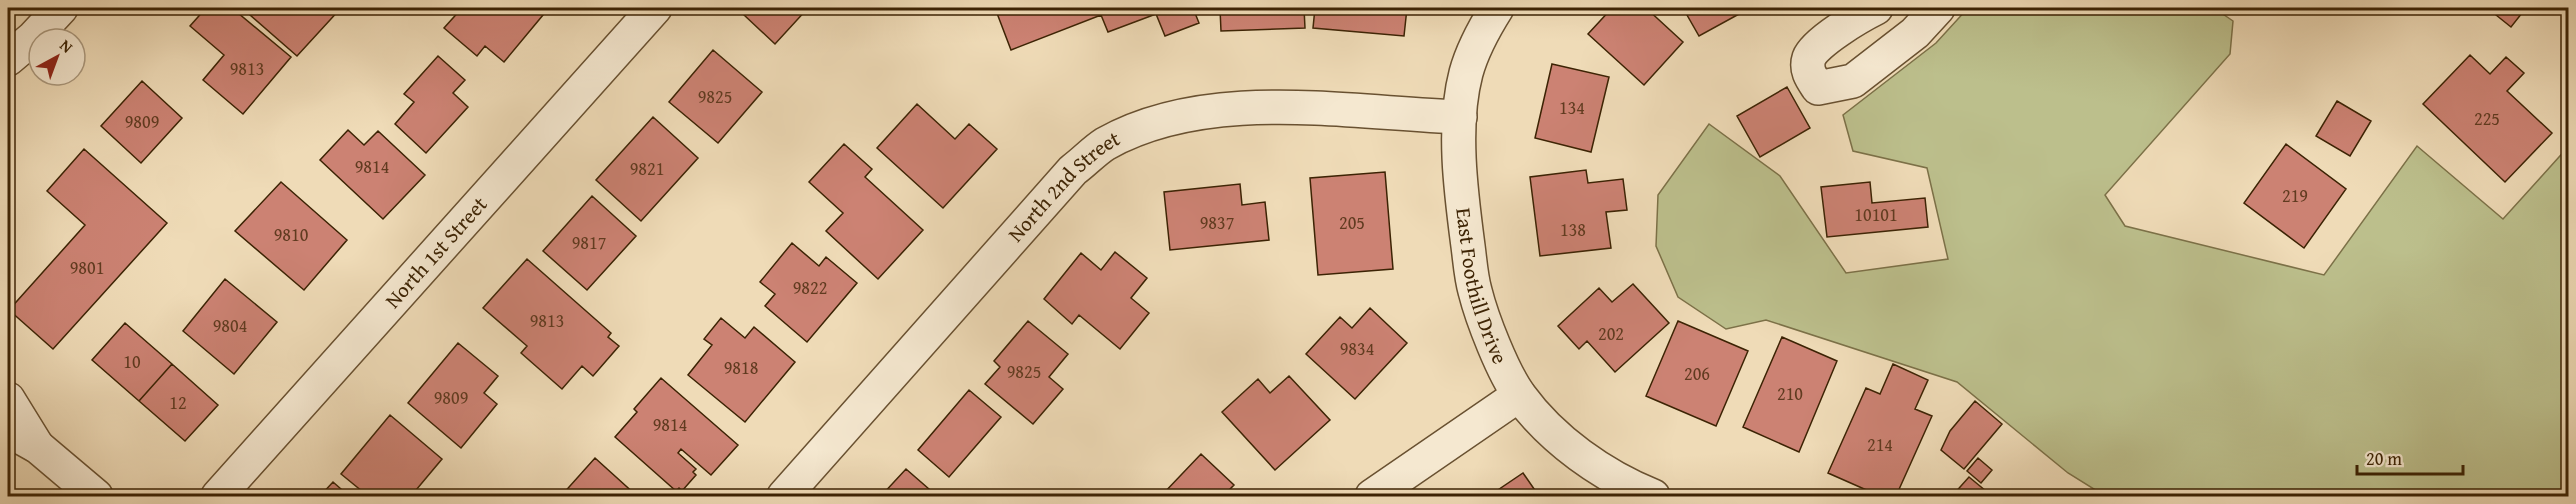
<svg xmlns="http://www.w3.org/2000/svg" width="2576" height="504" font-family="'Gentium Book Plus',serif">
<rect width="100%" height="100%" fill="#efdbb7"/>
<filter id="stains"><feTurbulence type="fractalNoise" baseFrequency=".00333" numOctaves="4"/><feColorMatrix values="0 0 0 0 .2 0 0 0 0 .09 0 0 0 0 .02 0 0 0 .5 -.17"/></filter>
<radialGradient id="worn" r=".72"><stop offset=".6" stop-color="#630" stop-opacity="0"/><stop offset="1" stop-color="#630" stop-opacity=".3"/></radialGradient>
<path fill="#bcbf8c" stroke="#7c7148" stroke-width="1.5" d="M1968,8H2214L2233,21L2230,54L2105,195L2125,226L2324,275L2417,146L2503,219L2568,147V496H2105L2068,473L1957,382L1766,320L1726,329L1678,297L1656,246L1658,195L1709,124L1780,176L1846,273L1948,259L1927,168L1853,151L1843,115L1936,43Z"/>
<path fill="#cc8273" stroke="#3c2304" stroke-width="1.5" d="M206,8H232L291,57L243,114L203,80L224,55L190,26Z
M242,8H341L297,56Z
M462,8H535L543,15L504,62L485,46L477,56L444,28Z
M750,8H808L775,44L744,15Z
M995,8H1193L1199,23L1165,36L1156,14L1108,32L1101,15L1011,50Z
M1226,8H1304L1305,28L1221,31L1220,9Z
M1315,8H1407L1404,36L1313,28Z
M1612,8H1646L1683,42L1644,85L1588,34Z
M1683,8H1750L1699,36Z
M2502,8H2526L2511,27L2496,15Z
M713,50L762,92L718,143L669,102Z
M2470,55L2490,74L2506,57L2524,73L2507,91L2552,133L2505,182L2423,104Z
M438,56L465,80L453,93L468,107L426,153L395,124L414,102L404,94Z
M1552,64L1609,77L1591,152L1535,138Z
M142,81L182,118L141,163L101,126Z
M1787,87L1810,128L1760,157L1737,116Z
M2337,101L2371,121L2350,156L2316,136Z
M917,104L955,139L969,124L997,149L943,208L877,148Z
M653,117L698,158L641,221L596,180Z
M348,130L364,145L378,131L425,175L383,219L320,160Z
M844,144L872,169L865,177L923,230L878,279L826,231L843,213L809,182Z
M2286,144L2346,189L2304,248L2244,203Z
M84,149L167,223L53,349L9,310L85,225L47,191Z
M1586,170L1588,183L1623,179L1627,210L1606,212L1611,248L1540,256L1530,177Z
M1385,172L1393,269L1318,275L1310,178Z
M281,182L347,240L304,290L235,231Z
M1870,182L1872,203L1925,198L1928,227L1827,237L1821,187Z
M1240,184L1242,205L1265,202L1269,240L1170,250L1164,192Z
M592,196L636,236L587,290L543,251Z
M792,243L819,266L826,257L857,283L807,342L765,306L775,294L760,282Z
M1115,252L1147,278L1131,298L1149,313L1120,349L1079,315L1072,324L1044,299L1081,253L1101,270Z
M527,259L611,333L608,337L619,346L593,376L582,366L562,389L521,353L527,346L483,308Z
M225,279L277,322L234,374L183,331Z
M1633,284L1669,323L1615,372L1587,341L1579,349L1558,326L1599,288L1612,302Z
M1370,308L1407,343L1355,399L1306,354L1340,317L1352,328Z
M721,318L745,338L754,327L795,362L745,422L688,375L712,345L704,339Z
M1028,321L1068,354L1049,377L1063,389L1033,424L985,384L1000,367L994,361Z
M1678,321L1748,351L1716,426L1646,396Z
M125,323L172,364L139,401L92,360Z
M1782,337L1837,361L1799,452L1743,427Z
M458,343L498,376L484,393L497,404L461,448L408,403Z
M172,364L218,405L185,441L139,401Z
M1893,364L1928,380L1915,409L1932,416L1896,496H1880L1828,473L1866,388L1880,394Z
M1289,376L1330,420L1275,470L1222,412L1258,379L1270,393Z
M661,378L738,445L711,475L681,449L678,453L696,469L693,472L696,475L682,491L679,488L676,491L615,437L637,412L634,409Z
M969,390L1001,417L949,477L918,450Z
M1975,401L2002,424L1964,469L1941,450L1950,431Z
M390,415L442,459L411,496H368L341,474Z
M1201,454L1234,485L1223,496H1161Z
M595,458L637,496H561Z
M1978,458L1992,470L1981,483L1967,471Z
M906,469L937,496H881Z
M1523,473L1539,496H1489Z
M1969,477L1992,496H1952Z
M333,482L349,496H320Z"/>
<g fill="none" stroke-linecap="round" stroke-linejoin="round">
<defs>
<g id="minor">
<path id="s1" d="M1497,8C1485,27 1472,51 1466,73C1452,126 1461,193 1468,246C1470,261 1471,277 1475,291C1482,319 1503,373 1520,396C1552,440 1603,476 1653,496"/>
<path d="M1876,8C1860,16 1815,42 1809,58C1805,70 1812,79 1818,88L1853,81L1915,33L1938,8"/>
<path d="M8,59L33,38L61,8"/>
<path d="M8,399L37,446"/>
<path d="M8,430L38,447L96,496"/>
<path id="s2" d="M218,496L655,8"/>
<path id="s3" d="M784,496L1073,170C1084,162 1094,151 1105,144C1208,86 1348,113 1460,117"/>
<path d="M1372,496L1519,395"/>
</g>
</defs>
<use href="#minor" stroke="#695131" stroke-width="36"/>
<use href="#minor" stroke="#f5e8d0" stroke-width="33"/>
</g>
<g text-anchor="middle" stroke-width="6" stroke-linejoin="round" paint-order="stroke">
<g font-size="18" fill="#603b20">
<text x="247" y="75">9813</text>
<text x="715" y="103">9825</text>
<text x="1572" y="114">134</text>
<text x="2487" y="125">225</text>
<text x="142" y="128">9809</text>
<text x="372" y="173">9814</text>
<text x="647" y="175">9821</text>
<text x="2295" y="202">219</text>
<text x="1876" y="221">10101</text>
<text x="1217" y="229">9837</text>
<text x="1352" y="229">205</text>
<text x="1573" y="236">138</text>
<text x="291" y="241">9810</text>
<text x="589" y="249">9817</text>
<text x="87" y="274">9801</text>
<text x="810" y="294">9822</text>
<text x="547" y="327">9813</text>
<text x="230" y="332">9804</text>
<text x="1611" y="340">202</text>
<text x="1357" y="355">9834</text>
<text x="132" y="368">10</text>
<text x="741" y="374">9818</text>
<text x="1024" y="378">9825</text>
<text x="1697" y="380">206</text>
<text x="1790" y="400">210</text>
<text x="451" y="404">9809</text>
<text x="178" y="409">12</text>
<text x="670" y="431">9814</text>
<text x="1880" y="451">214</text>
</g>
<g font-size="21" fill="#3c2304" stroke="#f5e8d0">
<text dy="7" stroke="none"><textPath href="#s3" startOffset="418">North 2nd Street</textPath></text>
<text dy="7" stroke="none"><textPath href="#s2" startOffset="327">North 1st Street</textPath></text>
<text dy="7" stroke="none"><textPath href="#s1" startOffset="288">East Foothill Drive</textPath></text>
</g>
</g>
<rect width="2576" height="504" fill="none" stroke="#efdbb7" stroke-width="30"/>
<rect x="9" y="9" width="2558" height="486" fill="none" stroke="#3c2304" stroke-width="3"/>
<rect x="15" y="15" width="2546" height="474" fill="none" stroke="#3c2304" stroke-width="1.5"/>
<g transform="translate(57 57) rotate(41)"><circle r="28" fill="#f5e8d0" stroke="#ab997e" stroke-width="1.5"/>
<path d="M0-4.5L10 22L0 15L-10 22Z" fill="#8f2418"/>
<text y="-9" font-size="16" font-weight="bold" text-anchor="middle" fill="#3c2304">N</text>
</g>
<path d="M2357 465v9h106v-9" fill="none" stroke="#3c2304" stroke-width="3"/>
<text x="2366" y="465" font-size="18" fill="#3c2304" stroke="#f5e8d0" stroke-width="4.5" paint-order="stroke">20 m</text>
<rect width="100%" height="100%" filter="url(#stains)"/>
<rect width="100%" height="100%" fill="url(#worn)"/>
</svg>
